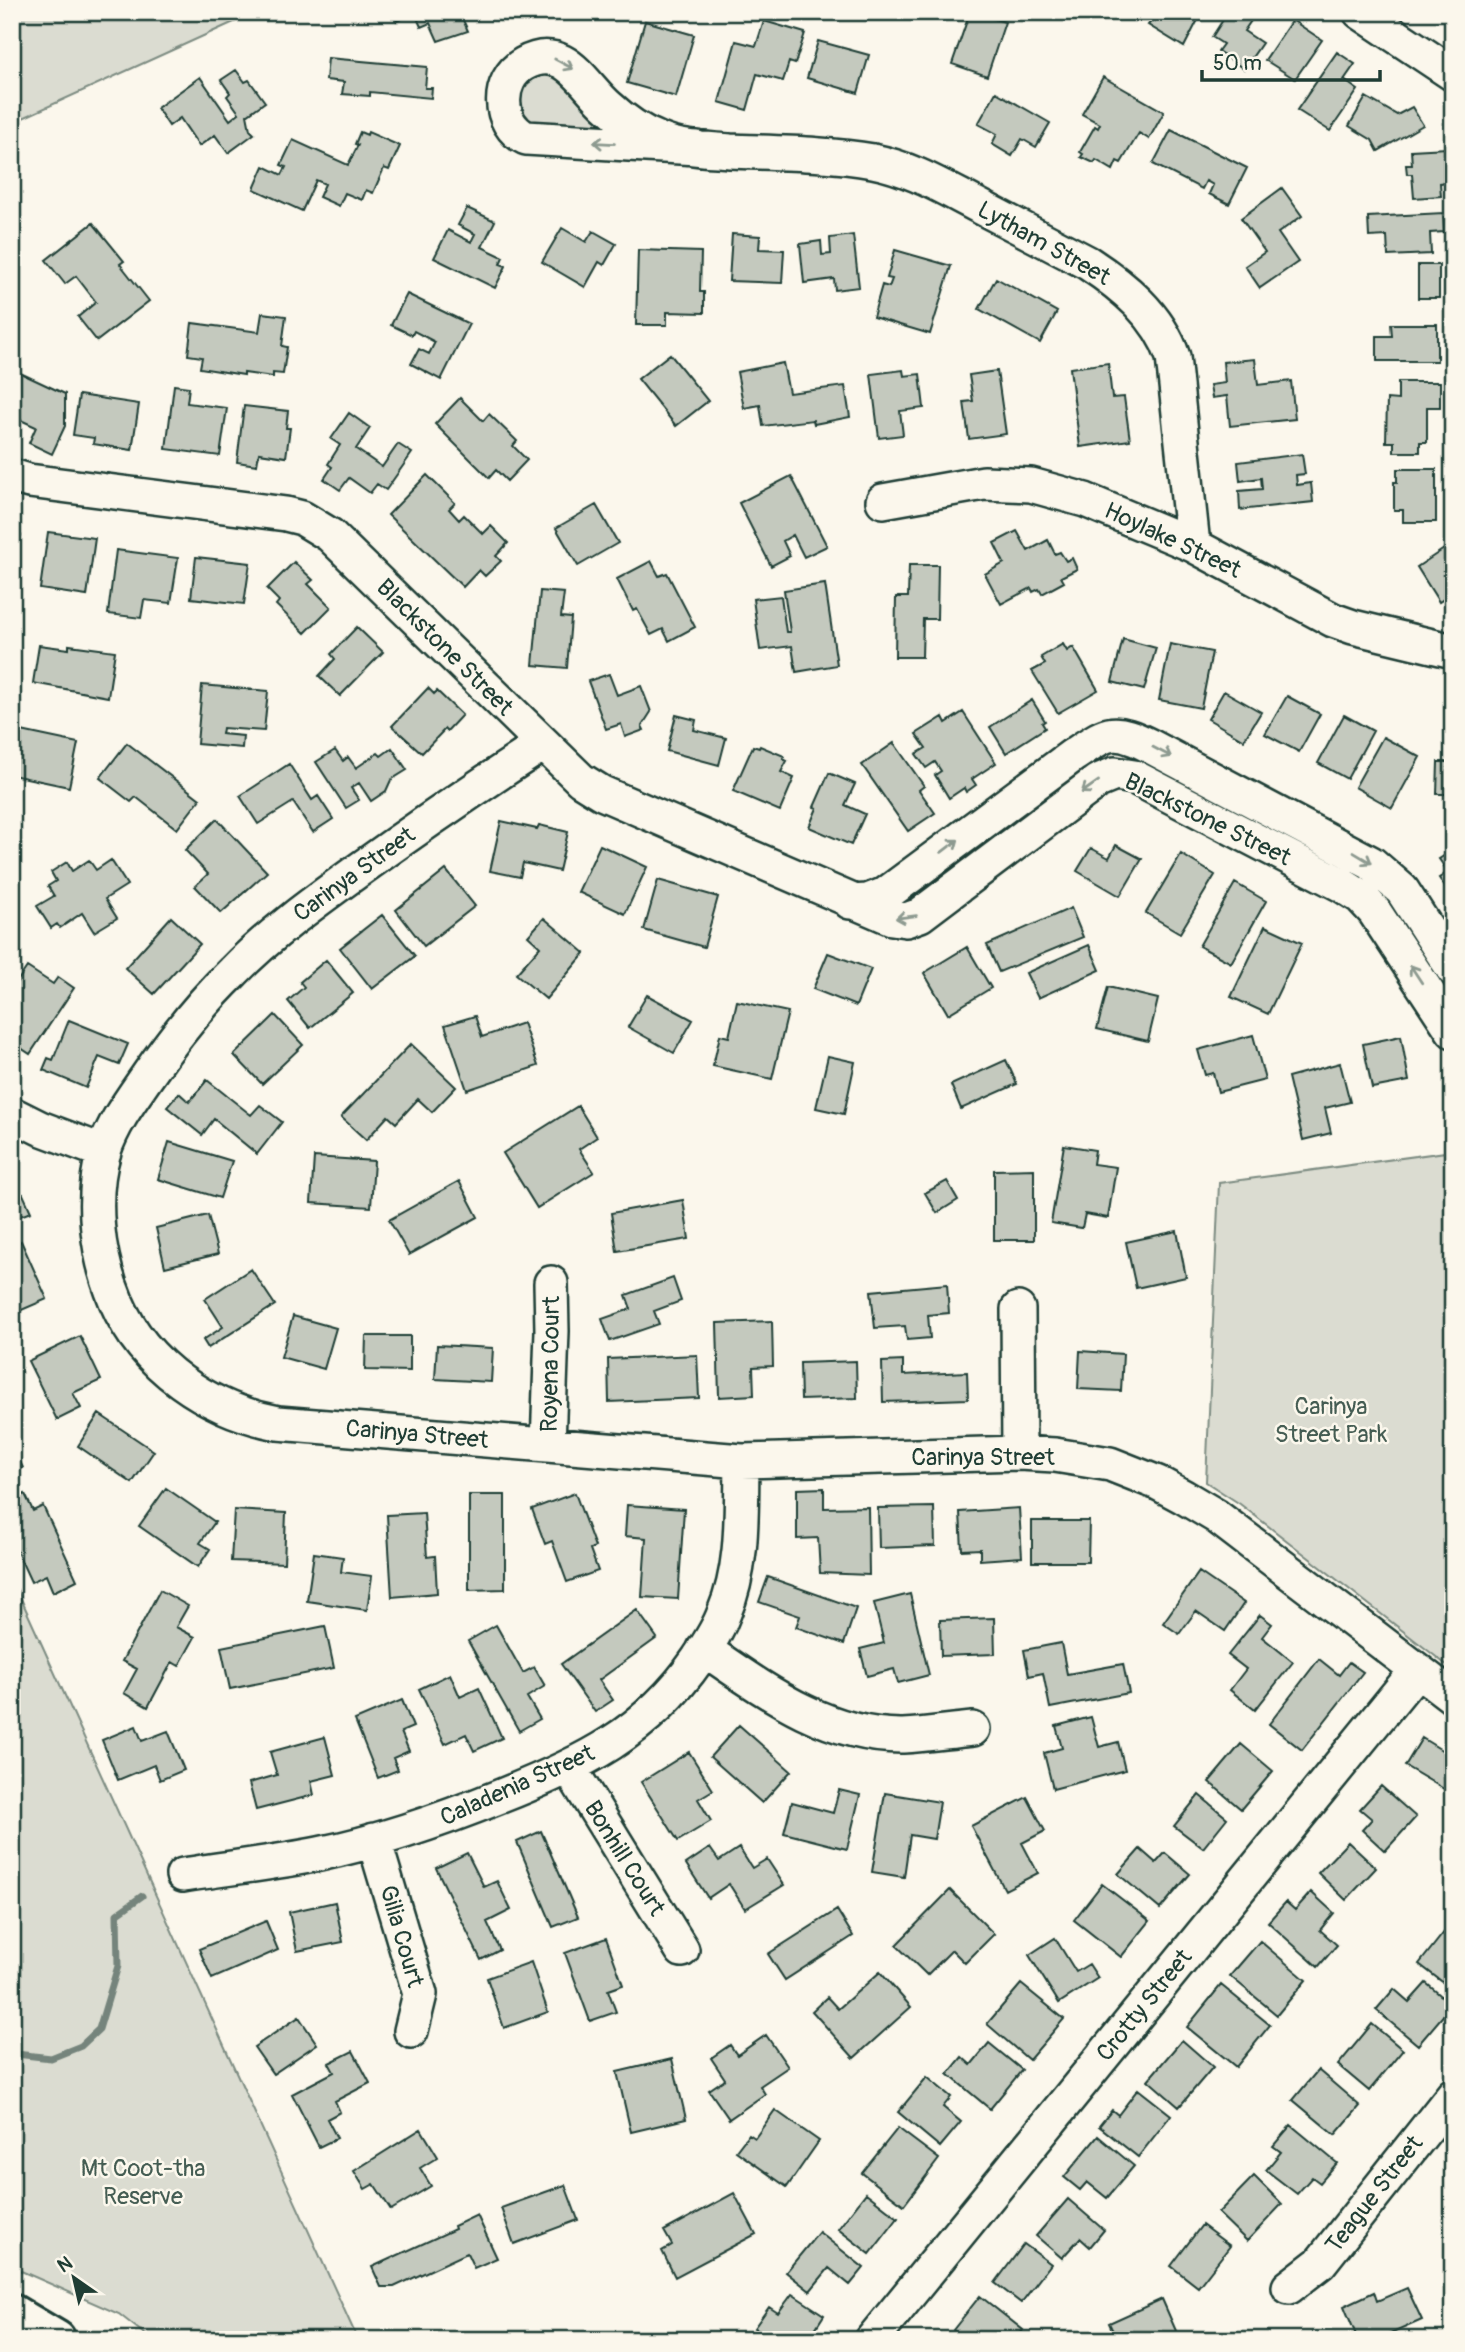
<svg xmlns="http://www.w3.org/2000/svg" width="1465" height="2352" font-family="Pangolin,sans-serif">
<rect width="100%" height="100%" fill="#fbf7ec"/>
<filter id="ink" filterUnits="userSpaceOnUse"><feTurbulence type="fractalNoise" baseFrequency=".0143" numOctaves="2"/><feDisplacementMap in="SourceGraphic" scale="14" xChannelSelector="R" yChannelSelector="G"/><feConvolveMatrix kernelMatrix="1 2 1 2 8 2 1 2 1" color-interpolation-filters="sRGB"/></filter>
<g filter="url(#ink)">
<path fill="#dbdcd1" stroke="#7d8c82" stroke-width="2" d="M12,12H256L12,123Z
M537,73H554L610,126L532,125L520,113L518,91Z
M1453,1151V1670L1240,1504L1206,1482L1219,1183Z
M12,1579L358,2340H152L119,2314L12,2267Z"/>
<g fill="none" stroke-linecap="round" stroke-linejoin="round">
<path stroke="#74847b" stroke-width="7" d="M12,2052L16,2054L51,2058L81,2046L99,2029L118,1966L117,1914L142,1896"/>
</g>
<path fill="#c4c9be" stroke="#1f3d34" stroke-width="2" d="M393,12H479L463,20L468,31L438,41L430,23L421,27L415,13L397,21Z
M970,12L1005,22L987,76L952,64Z
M1159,12H1214L1209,19L1201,14L1184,47L1148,25Z
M1228,12H1257L1244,31L1262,43L1244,69L1218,51L1223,44L1212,37Z
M1292,20L1322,40L1295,79L1265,60Z
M645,21L694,35L676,97L627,83Z
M764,21L805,33L795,64L789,62L783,81L757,74L747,110L719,102L736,41L756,46Z
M818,41L869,55L858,93L807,78Z
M1337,52L1355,64L1344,80L1358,90L1330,131L1297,110Z
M328,58L427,67L425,88H432L431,98L370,92V96L342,94L344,82L326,80Z
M236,70L245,82L249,80L265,102L247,115L250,130L254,134L228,153L215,135L199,146L180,118L169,126L157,108L200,77L230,120L239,113L227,96L230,93L221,80Z
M1103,77L1164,112L1149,139L1139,133L1121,163L1117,161L1113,170L1096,160L1094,163L1081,157L1083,154L1080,152L1095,126L1098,128L1100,124L1082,114Z
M996,92L1050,123L1036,147L1022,139L1012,156L992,144L997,134L978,124Z
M1366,97L1397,115L1412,107L1423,125L1378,151L1372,140L1349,126Z
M1171,130L1247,168L1229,204L1209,194L1213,185L1206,181L1202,189L1153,164Z
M360,132L367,135L368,132L400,146L389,170L384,168L373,193L366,190L362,200L345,193L339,206L319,197L325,184L316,180L302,211L254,189L264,166L282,175L286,167L281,165L293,140L348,165L358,145L355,144Z
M1447,148L1449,182L1440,183L1441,196L1414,198L1412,174H1407L1406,165H1412L1411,150Z
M1282,188L1302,216L1278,233L1298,262L1260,288L1245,266L1265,252L1241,218Z
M467,208L495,221L482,247L503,257L500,264L506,266L495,288L434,258L448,230L471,242L475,234L458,225Z
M1443,213L1444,232L1430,233L1431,254L1388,256L1387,236L1369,237L1368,217Z
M93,223L124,261L120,264L149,301L97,341L78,317L96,302L76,276L65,284L46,260Z
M562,228L586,242L593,231L616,244L604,265L599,262L585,287L542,262Z
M732,234L760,236L759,249L784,250L782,283L729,281Z
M12,235L21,240L12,256Z
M853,235L859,287L835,290L834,279L804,283L800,244L821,241L822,255L831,254L830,238Z
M638,250L701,252L700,292H704V313L667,312V325H636Z
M895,250L951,266L930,334L873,317L882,285L889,287L892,279L887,278Z
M1418,265H1439V298H1418Z
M996,278L1057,312L1040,343L979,309Z
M407,294L469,324L441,380L411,364L419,349L429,354L435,342L414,331L412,335L391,325Z
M262,313L286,316L282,346L287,347L283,374L273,373V377L244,373V375L200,368L202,357L188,355L192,323L259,332Z
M1391,324H1437V361H1377V336H1392Z
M670,354L708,401L676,426L638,379Z
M1255,359L1258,385L1291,381L1295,419L1230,426L1227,396L1212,398L1210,385L1225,383L1223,362Z
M783,363L789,393L845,386L850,417L814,424L813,420L763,426L760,405L744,408L737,372Z
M1108,363L1112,398L1124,397L1130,440L1080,447L1070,368Z
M903,370L904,376L920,374L924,408L900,411L903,435L879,438L871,374Z
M16,371L65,394V426L52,454L29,443L36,427L12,416V378Z
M997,371L1006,434L969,439L964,402L973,401L969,375Z
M1398,382H1440V407H1427V442H1420V452H1394V442H1386L1387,399L1398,400Z
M174,385L189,387L187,403L227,408L220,456L166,449Z
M79,395L139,404L132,450L93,444L94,438L73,435Z
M460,398L483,421L489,414L517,441L513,446L527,460L507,481L496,470L489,478L435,424Z
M244,406L288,411L286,428H290L286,457L259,453L257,465L237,462Z
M349,413L370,428L356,449L382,467L398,444L412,453L386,490L377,484L370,493L349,478L340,490L324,479L332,467L328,464L340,445L331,439Z
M1302,454L1305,474L1296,475L1297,485L1311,483L1313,502L1240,510L1239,491L1262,489L1261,478L1240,481L1238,462Z
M1397,469H1436V522H1403V510H1394V482H1397Z
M427,475L455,503L449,509L459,520L464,515L483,534L491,526L508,543L496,556L501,561L485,576L479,570L463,587L388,515Z
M791,476L827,546L804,557L793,535L783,541L790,556L771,566L739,503Z
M596,505L618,543L578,566L556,528Z
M12,531L21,535L12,557Z
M1017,531L1028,551L1048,540L1055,554L1060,552L1066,561L1072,558L1077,569L1061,577L1064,582L1042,594L1039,589L1033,592L1031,588L1001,604L985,574L1004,563L994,543Z
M48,532L95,538L87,596L40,589Z
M1447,547L1453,555L1450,561L1453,565V593L1439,602L1417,567Z
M116,550L178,558L171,603L144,600L141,618L108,614Z
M196,557L250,563L244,604L191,598Z
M651,561L659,576L667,573L695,627L669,641L663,629L651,635L637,609L633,611L617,579Z
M294,562L313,580L308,584L331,607L305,633L276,605L279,601L267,589Z
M909,565H938L937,619H923L922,657H895L896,597H908Z
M825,584L837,665L796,672L792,646L760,650L753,599L781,596L786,632H790L784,590Z
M540,591L564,593L561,617L571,618L567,668L533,665Z
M357,627L383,652L340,696L319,676L335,659L331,654Z
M1123,639L1156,648L1144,690L1112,682Z
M1063,644L1067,651L1073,647L1098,690L1058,713L1032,671L1045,664L1041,657Z
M1170,644L1212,652L1201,708L1159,700Z
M39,645L69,649V645L115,651L108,697L33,683Z
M609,674L617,695L641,686L651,712L642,726L644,730L625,737L621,724L606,729L588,681Z
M202,685L268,691L264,731L223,728L222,734L243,736L242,748L197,744Z
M428,688L434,694L437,691L462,715L447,731L445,729L422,753L392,726Z
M1224,691L1261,712L1244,740L1208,719Z
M1287,696L1320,714L1299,752L1265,734Z
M1032,700L1045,721L1042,723L1045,728L1006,753L990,727Z
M963,712L996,763L972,779L976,785L966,792L964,788L949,798L935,775L941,771L935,762L926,768L916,754L926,748L916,734L943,717L946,723Z
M676,715L696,720L694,730L726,738L719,765L667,751Z
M1344,715L1373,731L1347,779L1318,763Z
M12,729L78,743L69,787L12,775Z
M1383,737L1420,757L1392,808L1355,787Z
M127,743L200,799L177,829L136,797L131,802L100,778Z
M894,743L924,786L919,790L935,813L908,831L862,765Z
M753,746L759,748L760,746L784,756L783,759L787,761L781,772L794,778L780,811L733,791Z
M392,748L407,770L391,780L386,791L371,801L359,783L351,788L359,800L346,808L316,762L335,750L343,761L348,757L356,768L378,753L381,756Z
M1438,762H1453V794H1437Z
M289,764L312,800L318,796L333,819L313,832L293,802L258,824L240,796Z
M829,773L855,784L845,805L865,814L851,845L809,827L817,808L814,807Z
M217,819L267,872L221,913L195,886L208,874L185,850Z
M501,821L537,829L539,825L568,832L559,871L523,863L520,877L490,871Z
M600,845L647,867L625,914L578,892Z
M1116,845L1142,859L1120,896L1077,871L1091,848L1109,858Z
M1453,850V899L1439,878L1448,872L1439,859Z
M1181,854L1215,875L1180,933L1146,913Z
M89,860L96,870L111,860L127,885L105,899L117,918L94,932L82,913L60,928L57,924L51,928L37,906L54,896L48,886L56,881L51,872L67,862L72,871Z
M446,870L475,906L424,946L396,910Z
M658,880L718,897L704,947L644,930Z
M1235,883L1266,901L1231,963L1199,946Z
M1071,908L1083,937L999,972L987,945Z
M382,915L415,956L372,989L340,948Z
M171,917L200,944L154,994L125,968Z
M544,918L585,953L546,999L516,974L540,947L528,936Z
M1265,926L1302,943L1268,1014L1231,997Z
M1089,945L1100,970L1038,998L1026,973Z
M967,947L991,988L948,1014L924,973Z
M828,953L871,969L856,1006L813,989Z
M326,960L353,993L310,1028L288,1001L304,987L300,982Z
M27,967L53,984L58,977L74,988L30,1054L12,1042V989Z
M1108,987L1158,999L1148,1041L1097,1029Z
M647,995L693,1020L674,1053L628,1027Z
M737,1001L788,1012L772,1079L713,1066L720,1035L729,1037Z
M275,1015L303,1045L262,1084L234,1055Z
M475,1016L482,1037L523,1023L538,1066L467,1090L445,1025Z
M69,1020L128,1044L119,1065L99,1057L86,1088L43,1070L48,1058L53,1060Z
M1253,1035L1265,1080L1218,1092L1213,1073L1205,1075L1198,1050Z
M1401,1036L1409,1081L1372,1088L1363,1044Z
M411,1044L456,1087L432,1112L418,1099L396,1123L388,1116L366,1140L341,1117Z
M828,1056L855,1062L844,1114L816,1108Z
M1006,1060L1017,1084L961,1109L951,1085Z
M1340,1063L1350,1102L1325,1108L1331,1133L1303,1140L1288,1077Z
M207,1080L251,1115L260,1105L282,1122L257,1154L214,1119L202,1135L167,1107L179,1093L189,1102Z
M578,1106L597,1137L579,1149L594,1172L537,1208L503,1153Z
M169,1142L232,1161L220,1198L158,1179Z
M1064,1145L1095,1150L1093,1164L1116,1167L1108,1218L1085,1214L1082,1228L1051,1223Z
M314,1157L374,1161L371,1207L311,1203Z
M1034,1169V1240H994V1170Z
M12,1180L19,1196L23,1194L31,1212L12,1219Z
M459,1181L478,1217L409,1255L389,1220Z
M947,1181L958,1200L937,1213L925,1193Z
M683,1200L689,1239L617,1251L611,1213Z
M208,1215L218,1254L165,1267L156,1228Z
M1177,1231L1186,1277L1136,1288L1126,1242Z
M21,1241L47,1299L17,1312L12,1301V1245Z
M251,1269L275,1305L208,1348L203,1340L223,1327L205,1299Z
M673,1278L681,1301L654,1311L659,1324L610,1341L602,1319L631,1309L626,1295Z
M947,1284L949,1313L928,1315L930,1338L907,1340L905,1326L875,1328L871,1291Z
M293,1316L336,1328L324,1369L281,1357Z
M772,1321L773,1366L753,1367L754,1395L719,1397L717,1323Z
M80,1336L101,1380L73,1393L81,1408L57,1420L28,1361Z
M366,1336H410V1371L365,1370Z
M437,1345L493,1348L491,1382L435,1379Z
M1080,1351L1123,1354L1121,1391L1078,1389Z
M697,1355L699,1398L609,1402L608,1359Z
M856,1361L857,1398L801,1400L800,1363Z
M903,1361V1375L967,1372L968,1399L883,1402L882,1362Z
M99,1414L154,1451L132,1483L78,1446Z
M12,1444L23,1468L12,1473Z
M166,1488L215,1522L200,1543L210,1549L198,1567L139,1526Z
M824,1488V1508L868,1507L869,1575L820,1573L818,1538L797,1539V1489Z
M575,1493L595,1547L590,1549L598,1571L567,1582L552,1541L545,1544L532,1509Z
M25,1494L33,1511L43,1506L77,1580L53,1592L46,1575L31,1582L12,1541V1501Z
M469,1495H505V1589L469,1590Z
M627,1505L684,1509L678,1599L642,1597L646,1538L625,1536Z
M934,1507L935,1546L879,1548L878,1508Z
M1019,1508L1022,1557L980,1560V1549L962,1550L960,1512Z
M234,1510L286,1513L284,1563L231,1561Z
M424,1513L427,1557L435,1556L437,1593L392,1597L387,1515Z
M1032,1521H1089L1088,1562H1032Z
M314,1553L343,1557L341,1572L372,1576L367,1610L307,1601Z
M1199,1572L1244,1603L1225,1631L1196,1611L1179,1634L1163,1623Z
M768,1577L856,1608L844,1644L796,1627L800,1616L759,1602Z
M160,1590L188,1606L176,1627L195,1637L179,1666L172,1662L148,1707L124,1693L137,1669L122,1661Z
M910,1594L929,1675L898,1683L894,1669L867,1676L860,1649L884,1643L874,1603Z
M637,1610L657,1638L599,1680L613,1700L595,1712L561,1664Z
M1260,1615L1272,1624L1262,1637L1293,1662L1255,1710L1230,1690L1246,1669L1228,1655Z
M994,1618L995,1654L941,1656L940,1620Z
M496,1625L523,1673L534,1667L545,1686L527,1697L540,1719L519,1731L468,1641Z
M325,1626L334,1668L230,1689L221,1647Z
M1061,1643L1067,1674L1123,1664L1129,1693L1050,1708L1043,1673L1029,1676L1024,1650Z
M1319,1659L1339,1675L1349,1662L1363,1672L1302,1750L1269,1724Z
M450,1674L460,1697L479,1688L502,1738L474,1751L466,1734L445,1744L419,1689Z
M402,1700L413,1727L401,1732L409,1751L393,1758L398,1770L378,1778L355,1720Z
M1091,1717L1099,1747L1118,1742L1125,1770L1053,1789L1044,1753L1062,1748L1056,1726Z
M739,1725L791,1771L762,1803L710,1757Z
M136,1726L142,1741L168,1731L184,1770L160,1780L154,1765L118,1780L102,1740Z
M325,1737L335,1775L311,1781L314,1795L256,1810L249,1783L277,1775L270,1752Z
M1422,1738L1453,1757V1775L1444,1789L1405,1766Z
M1241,1744L1273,1771L1241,1809L1209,1782Z
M689,1752L713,1790L698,1799L711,1821L678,1841L641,1782Z
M1381,1786L1416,1817L1385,1851L1362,1830L1372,1819L1360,1809Z
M839,1790L860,1795L847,1849L784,1833L792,1802L833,1813Z
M885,1793L940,1802L934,1839L910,1835L904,1877L872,1872Z
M1199,1795L1227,1818L1203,1848L1174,1826Z
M1027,1797L1045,1831L1022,1843L1038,1873L1005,1890L971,1826Z
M541,1831L578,1917L553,1927L517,1842Z
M1348,1842L1376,1868L1346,1900L1318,1873Z
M710,1848L719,1861L739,1848L752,1868L767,1859L784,1885L745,1909L729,1884L708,1898L686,1864Z
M1140,1849L1156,1863L1165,1853L1190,1874L1160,1909L1118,1874Z
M467,1853L484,1887L497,1881L511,1910L487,1922L500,1950L481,1960L436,1868Z
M1102,1884L1150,1921L1121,1957L1074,1920Z
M950,1890L994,1934L965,1963L952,1950L927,1975L896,1945Z
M1311,1892L1334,1913L1320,1930L1337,1945L1318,1967L1268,1922L1286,1902L1295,1910Z
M335,1902L343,1942L297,1951L289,1912Z
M837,1910L853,1936L785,1980L768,1954Z
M266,1921L278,1950L212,1979L199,1949Z
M1449,1926L1453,1928V1982L1449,1987L1419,1964Z
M606,1938L623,1985L608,1990L616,2012L590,2021L565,1953Z
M1055,1938L1076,1972L1089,1964L1098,1978L1059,2003L1029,1955Z
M1260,1941L1306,1980L1277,2015L1230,1976Z
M531,1962L548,2012L504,2028L487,1978Z
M880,1972L911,2007L854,2058L812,2011L827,1997L838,2009Z
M1426,1983L1452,2005L1418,2045L1376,2010L1394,1989L1409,2002Z
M1021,1984L1064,2019L1029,2060L987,2024Z
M1221,1985L1270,2025L1236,2067L1187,2027Z
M299,2017L317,2044L273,2074L254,2047Z
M1372,2024L1403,2050L1369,2091L1338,2065Z
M766,2035L788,2067L760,2086L765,2094L729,2119L709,2090L725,2079L711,2058L730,2045L737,2055Z
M1182,2040L1213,2067L1179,2107L1148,2080Z
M989,2043L1022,2070L990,2109L948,2074L962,2057L971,2065Z
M353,2051L370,2083L335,2101L340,2112L327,2119L337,2138L319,2147L292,2094L334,2072L329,2063Z
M672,2059L686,2119L631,2132L617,2072Z
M1318,2070L1360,2106L1335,2135L1293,2100Z
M927,2077L951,2097L943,2107L961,2122L940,2147L898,2112Z
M1138,2089L1171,2115L1138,2157L1099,2126L1112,2110L1118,2115Z
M775,2110L819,2141L787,2187L736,2151L749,2134L755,2138Z
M1291,2125L1337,2163L1320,2183L1312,2177L1297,2194L1266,2170L1281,2152L1273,2146Z
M898,2128L939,2159L904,2205L862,2173Z
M421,2129L438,2157L420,2168L431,2186L391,2210L374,2184L365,2189L354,2171Z
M1098,2136L1134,2166L1107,2198L1087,2182L1080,2190L1064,2177Z
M1254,2176L1282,2204L1247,2241L1218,2213Z
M565,2185L578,2220L514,2244L501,2208Z
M734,2193L756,2234L675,2277L662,2251L672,2245L664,2231Z
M866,2193L898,2218L870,2254L838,2229Z
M1068,2199L1104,2230L1090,2247L1080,2238L1062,2258L1036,2236Z
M477,2215L497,2258L474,2268L467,2253L394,2287H381L372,2267L455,2229L454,2226Z
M1202,2225L1230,2246L1198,2287L1171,2266Z
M819,2232L864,2268L850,2285L829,2268L810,2291L786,2272Z
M1024,2244L1051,2264L1021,2303L995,2283Z
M1407,2288L1422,2320L1377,2340H1358L1344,2306L1374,2292L1377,2301Z
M792,2294L824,2315L808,2340H772L754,2328L769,2307L778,2313Z
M980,2296L1023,2330L1015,2340H965L953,2330Z
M1162,2299L1180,2340H1117L1109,2323Z"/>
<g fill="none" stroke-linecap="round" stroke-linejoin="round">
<defs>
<path id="minor" d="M1360,12L1453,74
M697,148L526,138C497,124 496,80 524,64C565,41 583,85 609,107C623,120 640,132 658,139C680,149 706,149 730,151C777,153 827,153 873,161C910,168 942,187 975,204C1013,224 1050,243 1088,263C1123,286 1159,315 1173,357L1193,545
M12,476L29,481L286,514L302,518L330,535L581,780L602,793L892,918L906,920L920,915L1098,781L1115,774L1134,777L1342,885L1361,897L1374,911L1453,1031
M883,501L984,483L1031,485L1085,500L1193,545L1333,620L1353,627L1453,651
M543,744C480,785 417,828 356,872C313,903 270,934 233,972C200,1004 172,1040 146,1078C130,1101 113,1124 104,1151C90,1198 97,1256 116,1301C144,1367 209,1410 278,1423L742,1461L1019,1453L1055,1455L1110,1464L1158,1483L1184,1497L1216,1516L1453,1697
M850,902L868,901L886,894L1072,756C1107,733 1111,726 1150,746L1371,863L1402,890L1453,969
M12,1114L40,1128L104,1152
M1018,1309L1019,1453
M548,1445L552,1331L551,1283
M704,1649C764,1690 827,1737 903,1736C927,1735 950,1731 973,1729
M569,1767L682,1950
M374,1840L420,1994L411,2031
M183,1875C228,1868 274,1863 319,1854C382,1841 442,1820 501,1796C582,1764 647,1733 698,1659C708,1644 718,1630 724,1613C744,1566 741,1512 742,1461
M1289,2287L1320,2263L1453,2095
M872,2340L1417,1670"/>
<path id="major" d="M12,2314L56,2340"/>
</defs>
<use href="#minor" stroke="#1f3d34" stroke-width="38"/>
<use href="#major" stroke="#1f3d34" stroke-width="44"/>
<use href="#minor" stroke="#fbf7ec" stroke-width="33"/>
<use href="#major" stroke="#fbf7ec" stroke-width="38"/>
</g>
<defs><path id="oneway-shaft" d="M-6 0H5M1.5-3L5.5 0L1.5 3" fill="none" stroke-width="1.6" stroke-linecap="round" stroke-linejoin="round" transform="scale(1.75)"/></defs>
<g stroke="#8d9a90">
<use href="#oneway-shaft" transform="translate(564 64) rotate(28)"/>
<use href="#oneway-shaft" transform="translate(604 143) rotate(-177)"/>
<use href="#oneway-shaft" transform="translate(1162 752) rotate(28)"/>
<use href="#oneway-shaft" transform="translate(1090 787) rotate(145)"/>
<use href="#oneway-shaft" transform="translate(950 846) rotate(-37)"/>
<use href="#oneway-shaft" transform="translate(1363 858) rotate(31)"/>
<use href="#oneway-shaft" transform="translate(906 917) rotate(172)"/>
<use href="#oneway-shaft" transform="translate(1416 974) rotate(-123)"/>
</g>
</g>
<g text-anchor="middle" stroke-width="5" stroke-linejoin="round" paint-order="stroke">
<g font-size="24" fill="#1f3d34" stroke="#fbf7ec">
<text transform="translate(1044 243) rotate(29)" y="8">Lytham Street</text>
<text transform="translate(1173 540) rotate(25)" y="8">Hoylake Street</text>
<text transform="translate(445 647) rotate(45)" y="8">Blackstone Street</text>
<text transform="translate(1208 819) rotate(26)" y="8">Blackstone Street</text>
<text transform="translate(354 874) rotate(-36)" y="8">Carinya Street</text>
<text transform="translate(550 1364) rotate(-89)" y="8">Royena Court</text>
<text transform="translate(417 1434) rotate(5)" y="8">Carinya Street</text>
<text x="983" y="1465">Carinya Street</text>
<text transform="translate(517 1785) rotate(-24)" y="8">Caladenia Street</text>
<text transform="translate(625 1858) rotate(58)" y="8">Bonhill Court</text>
<text transform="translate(402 1936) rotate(74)" y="8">Gilia Court</text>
<text transform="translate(1144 2005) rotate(-51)" y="8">Crotty Street</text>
<text transform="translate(1374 2194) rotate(-52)" y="8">Teague Street</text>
</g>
<g font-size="24" fill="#455d53" stroke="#fbf7ec">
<text x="1331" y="1414">Carinya<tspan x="1331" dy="28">Street Park</tspan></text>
<text x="143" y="2176">Mt Coot-tha<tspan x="143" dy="28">Reserve</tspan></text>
</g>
</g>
<rect width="1465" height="2352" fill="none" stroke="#fbf7ec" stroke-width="42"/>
<rect x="21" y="21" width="1423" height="2310" fill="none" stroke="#1f3d34" stroke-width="2.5" filter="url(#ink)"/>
<g transform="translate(74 2278) rotate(326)" stroke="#fbf7ec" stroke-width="5" paint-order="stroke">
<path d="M0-5L12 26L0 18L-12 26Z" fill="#1f3d34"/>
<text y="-10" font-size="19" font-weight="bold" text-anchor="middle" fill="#1f3d34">N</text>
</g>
<path d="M1202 70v10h178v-10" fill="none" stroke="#1f3d34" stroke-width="3.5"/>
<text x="1213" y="70" font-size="21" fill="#1f3d34" stroke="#fbf7ec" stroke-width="5" paint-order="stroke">50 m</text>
</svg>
